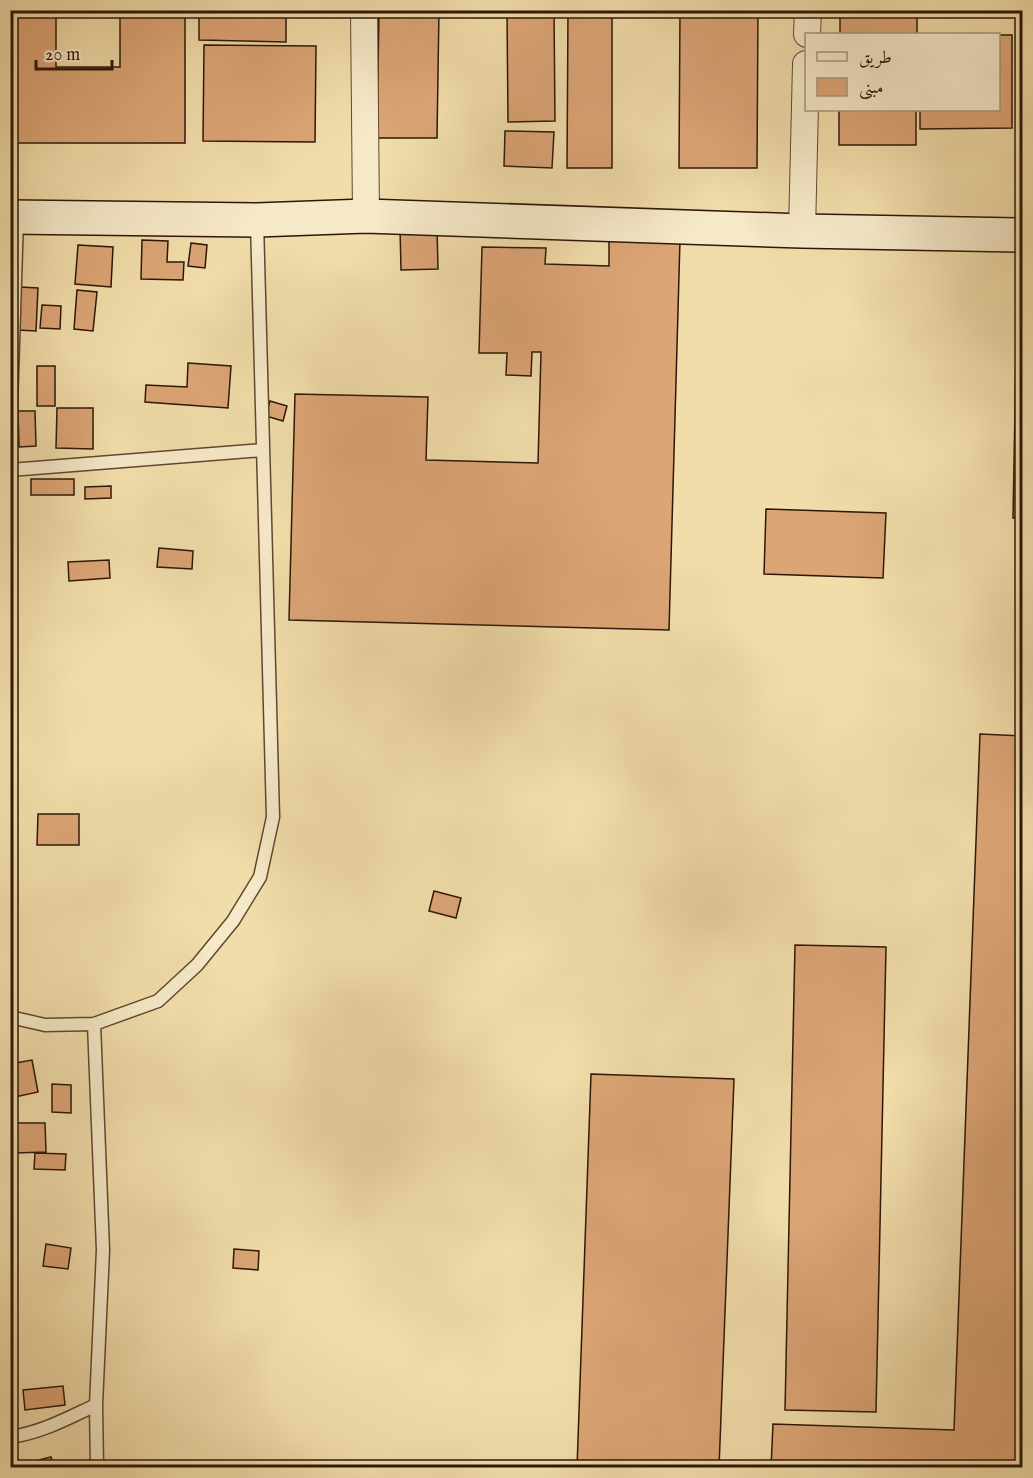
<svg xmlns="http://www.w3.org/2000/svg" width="1033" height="1478" font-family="'IM FELL English',Amiri,serif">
<rect width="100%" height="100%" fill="#f1ddaa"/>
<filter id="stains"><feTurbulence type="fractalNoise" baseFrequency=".00333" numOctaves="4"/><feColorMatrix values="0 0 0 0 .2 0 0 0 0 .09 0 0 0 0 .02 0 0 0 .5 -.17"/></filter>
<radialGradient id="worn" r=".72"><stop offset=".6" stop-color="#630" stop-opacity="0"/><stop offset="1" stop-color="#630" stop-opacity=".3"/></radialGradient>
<path fill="#dca576" stroke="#2d1708" stroke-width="1.5" d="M15,10H56V67H120V10H185V143H14Z
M199,10H286V42L199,40Z
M379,10H439L437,138H377Z
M507,10H554L555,121L508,122Z
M568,10H612V168H567Z
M680,10H758L757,168H679Z
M840,10H917V34H840Z
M998,35H1012V128L920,129V110H998Z
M204,45L316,46L315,142L203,141Z
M839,110H916V145H839Z
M505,131L554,132L552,168L504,166Z
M437,227L438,269L401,270L400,228Z
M609,238L680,240L669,630L289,620L295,394L428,397L426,460L538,463L541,352H532L531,376L506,375L507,353H479L482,247L546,248L545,264L609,266Z
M142,240L168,241L167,262H184L183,280L141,279Z
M191,243L207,245L205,268L188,266Z
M78,245L113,247L111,287L75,284Z
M1018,246H1022V518H1013Z
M20,287L38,288L36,331L18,330Z
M77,290L97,292L93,331L74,329Z
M42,305L61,306L60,329L40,328Z
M188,363L231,366L228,408L145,402L146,385L187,387Z
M37,366H55V406H37Z
M270,401L287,406L283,421L266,416Z
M57,408H93V449L56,448Z
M18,411H35L36,446L19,447Z
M31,479H74V495H31Z
M111,486V498L85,499V487Z
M766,509L886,513L883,578L764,574Z
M159,548L193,551L192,569L157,567Z
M109,560L110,578L69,581L68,562Z
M980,734L1022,736V1468H771L773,1424L954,1430Z
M38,814H79V845H37Z
M10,886L16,888L12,910H10Z
M434,891L461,898L456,918L429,911Z
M795,945L886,947L876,1412L785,1410Z
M32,1060L38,1092L10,1098V1064Z
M591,1074L734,1079L719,1468H577Z
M52,1084L71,1085V1113L52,1112Z
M14,1123H45L46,1152L15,1153Z
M10,1136L14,1137L13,1174H10Z
M35,1153L66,1154L65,1170L34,1169Z
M46,1244L71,1248L68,1269L43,1266Z
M234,1249L259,1251L258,1270L233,1268Z
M63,1386L65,1405L25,1410L23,1390Z
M15,1445L19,1465L51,1457L54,1468H10V1446Z"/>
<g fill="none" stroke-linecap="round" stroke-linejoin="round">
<defs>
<path id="lane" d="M10,436L17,219
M10,470L263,450
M10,1017L45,1025L94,1024L158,1001L197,965L233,921L260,877L273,817L257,222
M94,1024L103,1250L96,1405L97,1468
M10,1437C41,1433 68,1418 96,1405"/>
<path id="street" d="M364,10L366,216
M807,34L808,10
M802,231L806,64"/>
<path id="secondary" d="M10,217L257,220L366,216L802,231L1022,235"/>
</defs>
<use href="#lane" stroke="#5e4830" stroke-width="15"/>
<use href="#street" stroke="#5e4830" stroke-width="28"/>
<use href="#secondary" stroke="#2d1708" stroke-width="36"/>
<use href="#lane" stroke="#f6e9c8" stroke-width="12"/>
<use href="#street" stroke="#f6e9c8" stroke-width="26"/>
<use href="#secondary" stroke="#f6e9c8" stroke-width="33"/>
</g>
<rect width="1033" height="1478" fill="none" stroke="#f1ddaa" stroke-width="36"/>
<rect x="12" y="12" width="1009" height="1454" fill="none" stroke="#2d1708" stroke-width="3"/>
<rect x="18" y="18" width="997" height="1442" fill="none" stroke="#2d1708" stroke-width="1.5"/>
<rect x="805" y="33" width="195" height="78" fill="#f6e9c8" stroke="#a6957b" stroke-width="1.5"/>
<rect x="817" y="52" width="30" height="9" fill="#f6e9c8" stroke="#a6957b" stroke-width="1.5"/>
<text x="859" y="63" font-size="18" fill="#2d1708">طريق</text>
<rect x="817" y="78" width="30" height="18" fill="#dca576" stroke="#a6957b" stroke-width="1.5"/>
<text x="859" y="93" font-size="18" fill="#2d1708">مبنى</text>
<path d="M36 60v9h76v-9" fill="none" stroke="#2d1708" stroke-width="3"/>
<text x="45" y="60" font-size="18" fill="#2d1708" stroke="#f6e9c8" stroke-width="4.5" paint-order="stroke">20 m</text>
<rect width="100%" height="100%" filter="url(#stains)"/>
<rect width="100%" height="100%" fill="url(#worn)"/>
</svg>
